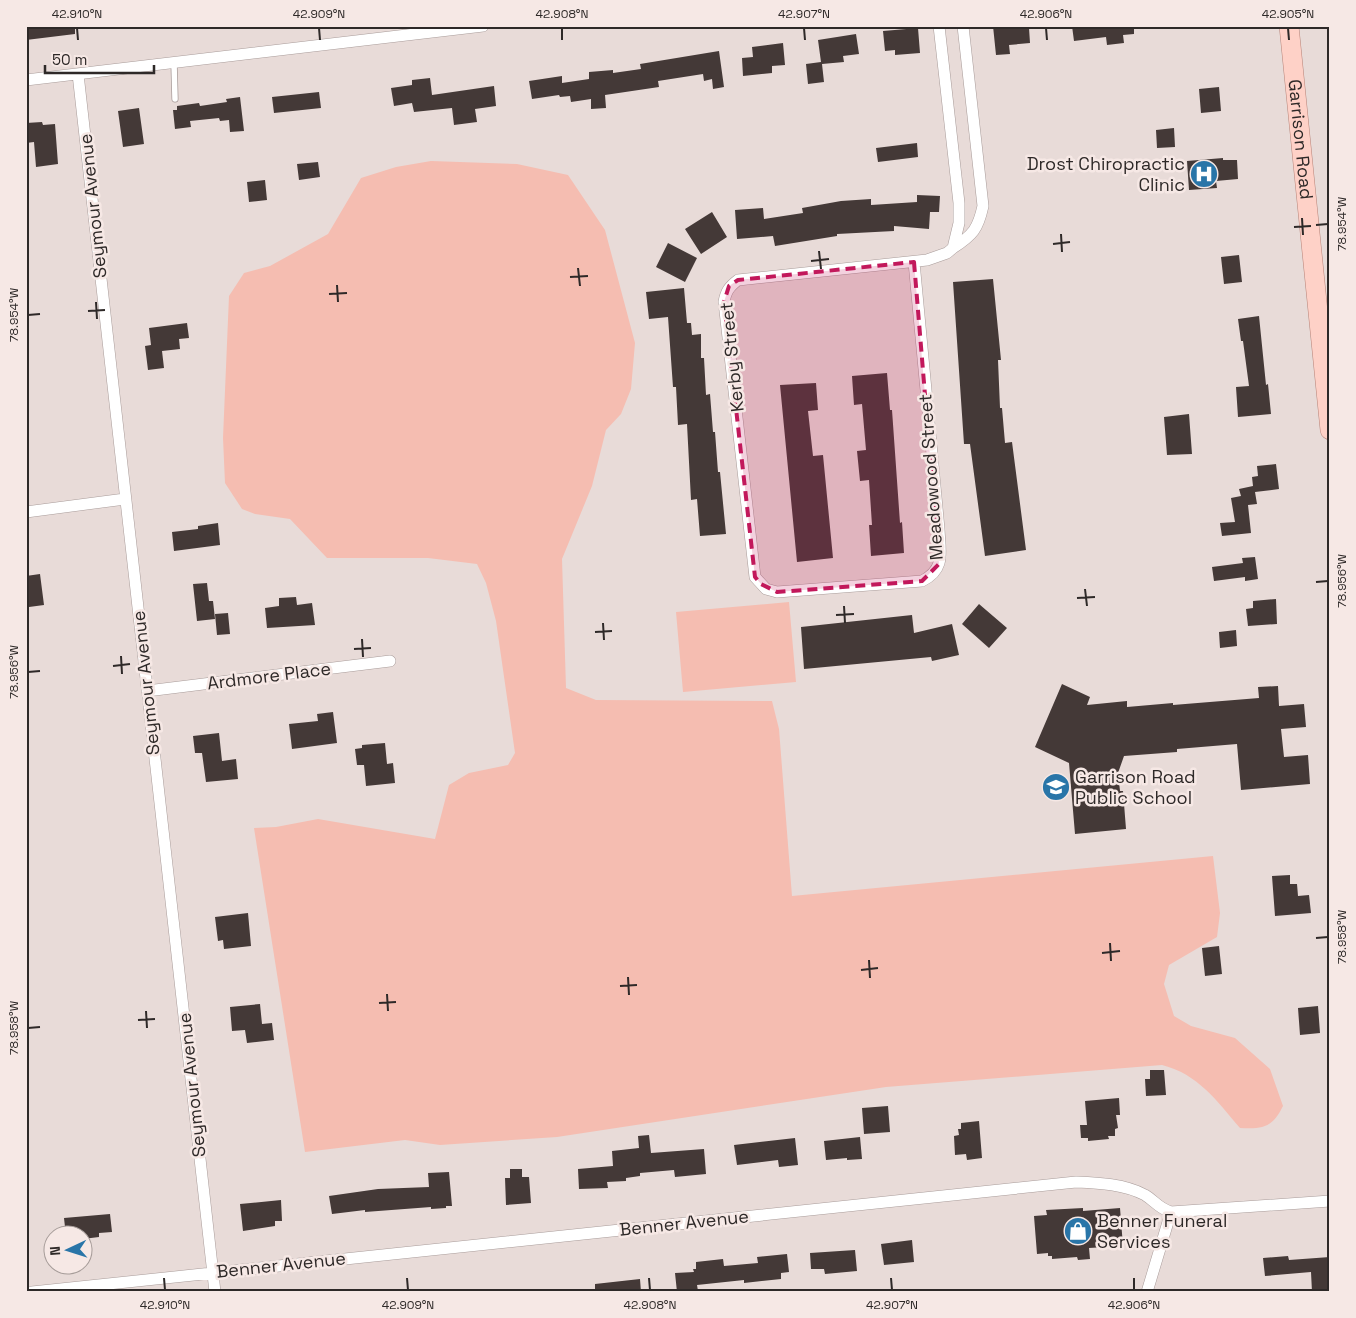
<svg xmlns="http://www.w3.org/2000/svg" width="1356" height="1318" font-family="'Space Grotesk',sans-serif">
<rect width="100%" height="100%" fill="#e8dbd8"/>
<path fill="#f5bdb1" d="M431,161L517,164L568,175L605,230L635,343L631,389L621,414L606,430L592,486L562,559L566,688L596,700L772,701L779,729L792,896L1213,856L1220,913L1217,937L1169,965L1164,984L1174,1016L1191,1026L1235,1038L1270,1069L1283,1106C1272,1128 1263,1129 1240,1128C1217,1101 1198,1074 1162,1065L886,1087L557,1137L440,1145L405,1140L305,1152L254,828L276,827L318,819L435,839L449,785L469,773L508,765L515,753L496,621L486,583L477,564L428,558H327L290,519L255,514L242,509L225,483L223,438L229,296L244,273L270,266L328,234L361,178L396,167Z
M789,602L796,682L683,692L676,612Z"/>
<path fill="#443937" d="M26,26H75V34L26,40Z
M993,26H1024L1025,29L1029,28L1030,43L1009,45L1010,54L996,55Z
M1072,26H1134V34L1123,35L1124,43L1107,45L1106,37L1074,41Z
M918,28L920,53L895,55V50L885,51L883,31Z
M856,34L859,54L843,56L844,62L822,64L824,82L808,84L806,64L821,62L818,40Z
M783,43L785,65L772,66V73L743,76L742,58L753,57L752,47Z
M719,51L724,87L713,89L712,79L704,81L703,74L658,81L659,87L605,95L606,108L591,109V99L571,102L570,96L560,97L559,95L532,99L529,81L562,76V83L589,79V72L613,70V73L641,69L640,64Z
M430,78L432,95L494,86L496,106L475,109L477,122L454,125L452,108L414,112L412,103L394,106L391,88L412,85V80Z
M1219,87L1221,111L1201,113L1199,89Z
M319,92L321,108L274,113L272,97Z
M240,97L244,131L230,132L229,120L220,121L219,118L190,121L191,127L175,129L173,110H177V106L199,103L200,106L227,102L226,99Z
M139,108L144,144L123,147L118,111Z
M42,122L43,125L55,124L58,164L36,167L34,142L26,143V123Z
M1174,128L1175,147L1157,148L1156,130Z
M917,143L918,157L878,162L876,148Z
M1223,158V160H1237L1238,179L1216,181L1217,188L1189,190L1187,161Z
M318,162L320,177L299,180L297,164Z
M265,180L267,200L249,202L247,182Z
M917,195L940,196L939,212H930L929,229L894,226V231L837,234V236L775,246L773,236L737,239L735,210L763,208L764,219L803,213L802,208L841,201L871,199V205L917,202Z
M712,212L727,237L701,254L685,229Z
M668,243L697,258L685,282L656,267Z
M1239,255L1242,282L1224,284L1221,257Z
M993,279L1001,360H998L1000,408H1002L1005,443L1012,442L1026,550L985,556L970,444H964L953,282Z
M684,288L687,323H691L692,335L701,334V358H704L706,395L710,394L713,432H715L718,472H720L726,534L700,536L697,499L691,500L687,424L678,425L676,387H673L668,317L649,319L646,292Z
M1259,316L1266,385L1268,384L1271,414L1238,417L1236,387L1249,386L1243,341H1241L1238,319Z
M187,323L189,338L179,339L180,349L162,351L164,368L148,370L145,346L151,345L149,328Z
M887,373L890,410H892L900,523L902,522L904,553L871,556L869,525H872L869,480L860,481L857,451L866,450L862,404L854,405L852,376Z
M816,383L818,410L808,411L813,456L823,455L833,558L797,562L780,385Z
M1189,414L1192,454L1167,455L1164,417Z
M1276,464L1279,489L1255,492L1257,504L1248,505L1251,533L1222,536L1220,523L1235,522L1231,498L1241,496L1239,489L1253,486L1252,477L1258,476L1257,466Z
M218,523L220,545L174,551L172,532L198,529V526Z
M1255,557L1258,579L1245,581V577L1214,581L1212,567L1243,563L1242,558Z
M40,574L44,605L29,607L26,590V576Z
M207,583L209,601H213L215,619L197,621L193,584Z
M296,597L297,605L312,603L315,625L267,628L265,608L279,606V598Z
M1276,599L1277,624L1248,626L1246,609L1253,608V601Z
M979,604L1007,628L989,648L962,624Z
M228,613L230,634L217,635L215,614Z
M912,615L914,633L952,624L959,655L932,661L931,657L804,669L801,627Z
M1236,630L1237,646L1220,648L1219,632Z
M1062,684L1090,697L1087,705L1127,701V707L1173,703V705L1259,698L1258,687L1278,686L1279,706L1304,704L1306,727L1281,729L1284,757L1308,755L1310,784L1241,790L1237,744L1177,749V752L1124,756L1118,773L1120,791H1123L1126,829L1075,834L1069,763L1035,747Z
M333,712L337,743L292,749L289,724L318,721L317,714Z
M219,733L222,761L236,759L238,779L206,782L202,753H195L193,736Z
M385,743L387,764L393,763L395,783L366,786L364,765H357L355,749L362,748V745Z
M1290,875V884H1297L1298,896L1309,895L1311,913L1275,916L1272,876Z
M248,913L251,946L224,949L223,940L218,941L215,917Z
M1219,946L1222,974L1205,976L1202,948Z
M260,1004L262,1024L272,1023L274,1040L247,1043L245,1030L232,1031L230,1007Z
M1318,1006L1320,1033L1300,1035L1298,1008Z
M1150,1070H1164L1166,1095L1146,1096L1145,1079H1150Z
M1119,1098L1120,1115H1116L1118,1128L1115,1129V1136H1108L1109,1139L1088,1141V1138H1081L1080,1125H1087L1085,1101Z
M888,1106L890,1132L864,1134L862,1108Z
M979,1121L982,1158L967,1160L966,1154L955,1155L954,1136L959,1135L958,1129H961V1123Z
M649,1135L651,1153L704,1149L706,1174L675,1177L674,1170L640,1173V1176L626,1178V1181L607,1182L608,1188L579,1189L578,1169L613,1166L612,1151L639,1148L638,1136Z
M860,1137L862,1159L847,1160V1158L826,1160L824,1141Z
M795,1138L798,1165L779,1167L778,1160L737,1165L734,1145Z
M510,1169H522V1177H529L531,1203L506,1205L505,1178H510Z
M449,1172L452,1206H446V1208L431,1209V1207L365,1212V1210L332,1214L329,1196L378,1189L429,1187L428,1173Z
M281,1200L282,1221H275V1226L243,1231L240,1204Z
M1083,1208V1211L1120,1208L1123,1246L1089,1248L1090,1259L1078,1260L1077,1257L1052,1259V1256H1048V1253L1037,1254L1034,1216L1047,1215L1046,1210Z
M110,1214L112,1232L99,1233V1237L83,1239L82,1236H66L64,1218Z
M912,1240L914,1262L884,1265L881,1244Z
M855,1250L857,1271L825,1274L824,1269H811L810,1253Z
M787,1254L789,1272L781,1273V1279L744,1283V1280L697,1285L698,1291L677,1292L675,1273L694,1272L693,1269H696V1262L723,1259L724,1266L758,1263L757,1257Z
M1288,1256L1289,1260L1330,1257V1292H1312L1311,1272L1265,1276L1263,1258Z
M640,1279L641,1292H595V1284Z"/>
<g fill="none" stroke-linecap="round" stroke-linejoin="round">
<defs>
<path id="lane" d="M174,63L175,99"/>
<path id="street" d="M939,26L959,203V223L953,248C973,235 978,229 983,206L963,26
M78,74L215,1292
M26,80L483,26
M914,262L939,529C940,552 946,569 922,581L777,592L766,589L755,577L724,302C726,291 729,287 738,280L927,260L947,253L953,248
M26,512L125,499
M147,691L390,661
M32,1292L1076,1182C1099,1183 1124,1184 1145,1195C1155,1201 1158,1208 1171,1212L1330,1201
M1147,1292L1171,1212"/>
<g id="primary">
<path id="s1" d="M1289,26L1330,430"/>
</g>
</defs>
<use href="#lane" stroke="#a99c9a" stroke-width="7"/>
<use href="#street" stroke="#a99c9a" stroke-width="12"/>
<use href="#primary" stroke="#b58277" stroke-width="20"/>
<use href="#lane" stroke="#fff" stroke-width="5.5"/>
<use href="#street" stroke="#fff" stroke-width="11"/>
<use href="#primary" stroke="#fed1c7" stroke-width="19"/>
</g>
<path fill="#c2185b" fill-opacity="0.2" stroke="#c2185b" stroke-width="4" stroke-dasharray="10 6" stroke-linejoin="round" d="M914,262L939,564L922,581L777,592L761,584L755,577L724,302L729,286L738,280Z"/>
<path fill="none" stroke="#2e2928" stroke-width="2" d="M77,28L78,40M319,28L320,40M562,28V40M804,28L805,40M1046,28L1047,40M1288,28L1289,40M1302,218L1303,235M1316,225L1328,224M1294,227L1311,226M1061,234L1062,252M1053,244L1070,242M819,251L821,269M811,261L829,259M578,268L580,286M570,277L588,276M337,285L338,302M329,294L347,293M96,302L97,319M88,311L105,310M28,315L40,314M1316,582L1328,581M1085,589L1087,606M1077,598L1095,597M844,606L845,623M836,615L854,614M603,623L604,640M595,632L612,631M362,639L363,657M354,649L371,648M121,656L122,674M113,666L130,664M28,672L40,671M1316,938L1328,937M1110,943L1111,961M1102,953L1120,951M869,960L870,978M861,970L878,968M628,977L629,995M620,986L637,985M387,994L388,1011M379,1003L396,1002M146,1011L147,1028M138,1020L155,1019M28,1028L40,1027M164,1278L165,1290M407,1278L408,1290M649,1278L650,1290M891,1278L892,1290M1134,1278V1290"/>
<defs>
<symbol id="hospital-disc" viewBox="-11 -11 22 22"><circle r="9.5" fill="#2975a8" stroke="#f6e8e5"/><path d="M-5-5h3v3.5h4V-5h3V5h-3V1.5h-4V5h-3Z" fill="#fff"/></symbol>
<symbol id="school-disc" viewBox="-11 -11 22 22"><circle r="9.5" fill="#2975a8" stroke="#f6e8e5"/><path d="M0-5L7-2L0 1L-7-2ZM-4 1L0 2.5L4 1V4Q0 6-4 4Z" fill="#fff"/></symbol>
<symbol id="shop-disc" viewBox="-11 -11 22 22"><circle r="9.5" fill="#2975a8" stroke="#f6e8e5"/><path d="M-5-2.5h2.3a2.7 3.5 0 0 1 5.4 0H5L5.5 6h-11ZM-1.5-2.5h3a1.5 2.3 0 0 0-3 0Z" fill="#fff"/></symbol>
</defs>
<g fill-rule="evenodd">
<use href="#hospital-disc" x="1188" y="158" width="32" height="32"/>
<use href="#school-disc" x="1040" y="771" width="32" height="32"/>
<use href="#shop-disc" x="1062" y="1215" width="32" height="32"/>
</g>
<g text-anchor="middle" stroke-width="5" stroke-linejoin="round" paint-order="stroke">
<g font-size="18" fill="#2e2928" stroke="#f6e8e5">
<text dy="6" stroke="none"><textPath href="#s1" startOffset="114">Garrison Road</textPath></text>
<text transform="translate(93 206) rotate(-96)" y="6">Seymour Avenue</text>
<text transform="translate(732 357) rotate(-96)" y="6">Kerby Street</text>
<text transform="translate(931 477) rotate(-94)" y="6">Meadowood Street</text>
<text transform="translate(269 676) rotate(-7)" y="6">Ardmore Place</text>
<text transform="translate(146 683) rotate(-96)" y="6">Seymour Avenue</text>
<text transform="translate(192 1085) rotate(-96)" y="6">Seymour Avenue</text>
<text transform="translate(684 1223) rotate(-6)" y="6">Benner Avenue</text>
<text transform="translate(281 1265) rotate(-6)" y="6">Benner Avenue</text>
</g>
<g font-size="18" fill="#2e2928" stroke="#f6e8e5" text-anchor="start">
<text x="1185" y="170" text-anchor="end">Drost Chiropractic<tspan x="1185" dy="21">Clinic</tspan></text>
<text x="1075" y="783">Garrison Road<tspan x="1075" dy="21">Public School</tspan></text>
<text x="1097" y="1227">Benner Funeral<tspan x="1097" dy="21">Services</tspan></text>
</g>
</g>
<rect width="1356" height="1318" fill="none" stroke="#f6e8e5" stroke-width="55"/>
<g transform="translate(68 1250) rotate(266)"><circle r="24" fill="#f6e8e5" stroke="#a69c99"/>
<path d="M0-4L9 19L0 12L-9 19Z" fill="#2975a8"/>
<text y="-8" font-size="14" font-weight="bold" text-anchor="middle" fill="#2e2928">N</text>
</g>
<path d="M45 65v8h109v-8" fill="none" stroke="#2e2928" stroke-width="2.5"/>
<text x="52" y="65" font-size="15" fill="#2e2928" stroke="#f6e8e5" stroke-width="4" paint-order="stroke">50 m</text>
<rect x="28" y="28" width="1300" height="1262" fill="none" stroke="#2e2928" stroke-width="2"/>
<g font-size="12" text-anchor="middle" fill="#2e2928">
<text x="77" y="18">42.910°N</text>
<text x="319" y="18">42.909°N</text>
<text x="562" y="18">42.908°N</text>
<text x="804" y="18">42.907°N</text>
<text x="1046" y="18">42.906°N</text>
<text x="1288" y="18">42.905°N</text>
<text transform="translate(1342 224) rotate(-90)" y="4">78.954°W</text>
<text transform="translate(14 315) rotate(-90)" y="4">78.954°W</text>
<text transform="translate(1342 581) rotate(-90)" y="4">78.956°W</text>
<text transform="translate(14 672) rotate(-90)" y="4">78.956°W</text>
<text transform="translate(1342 937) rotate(-90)" y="4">78.958°W</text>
<text transform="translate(14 1028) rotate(-90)" y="4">78.958°W</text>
<text x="165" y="1309">42.910°N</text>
<text x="408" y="1309">42.909°N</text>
<text x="650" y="1309">42.908°N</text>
<text x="892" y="1309">42.907°N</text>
<text x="1134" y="1309">42.906°N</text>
</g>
</svg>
